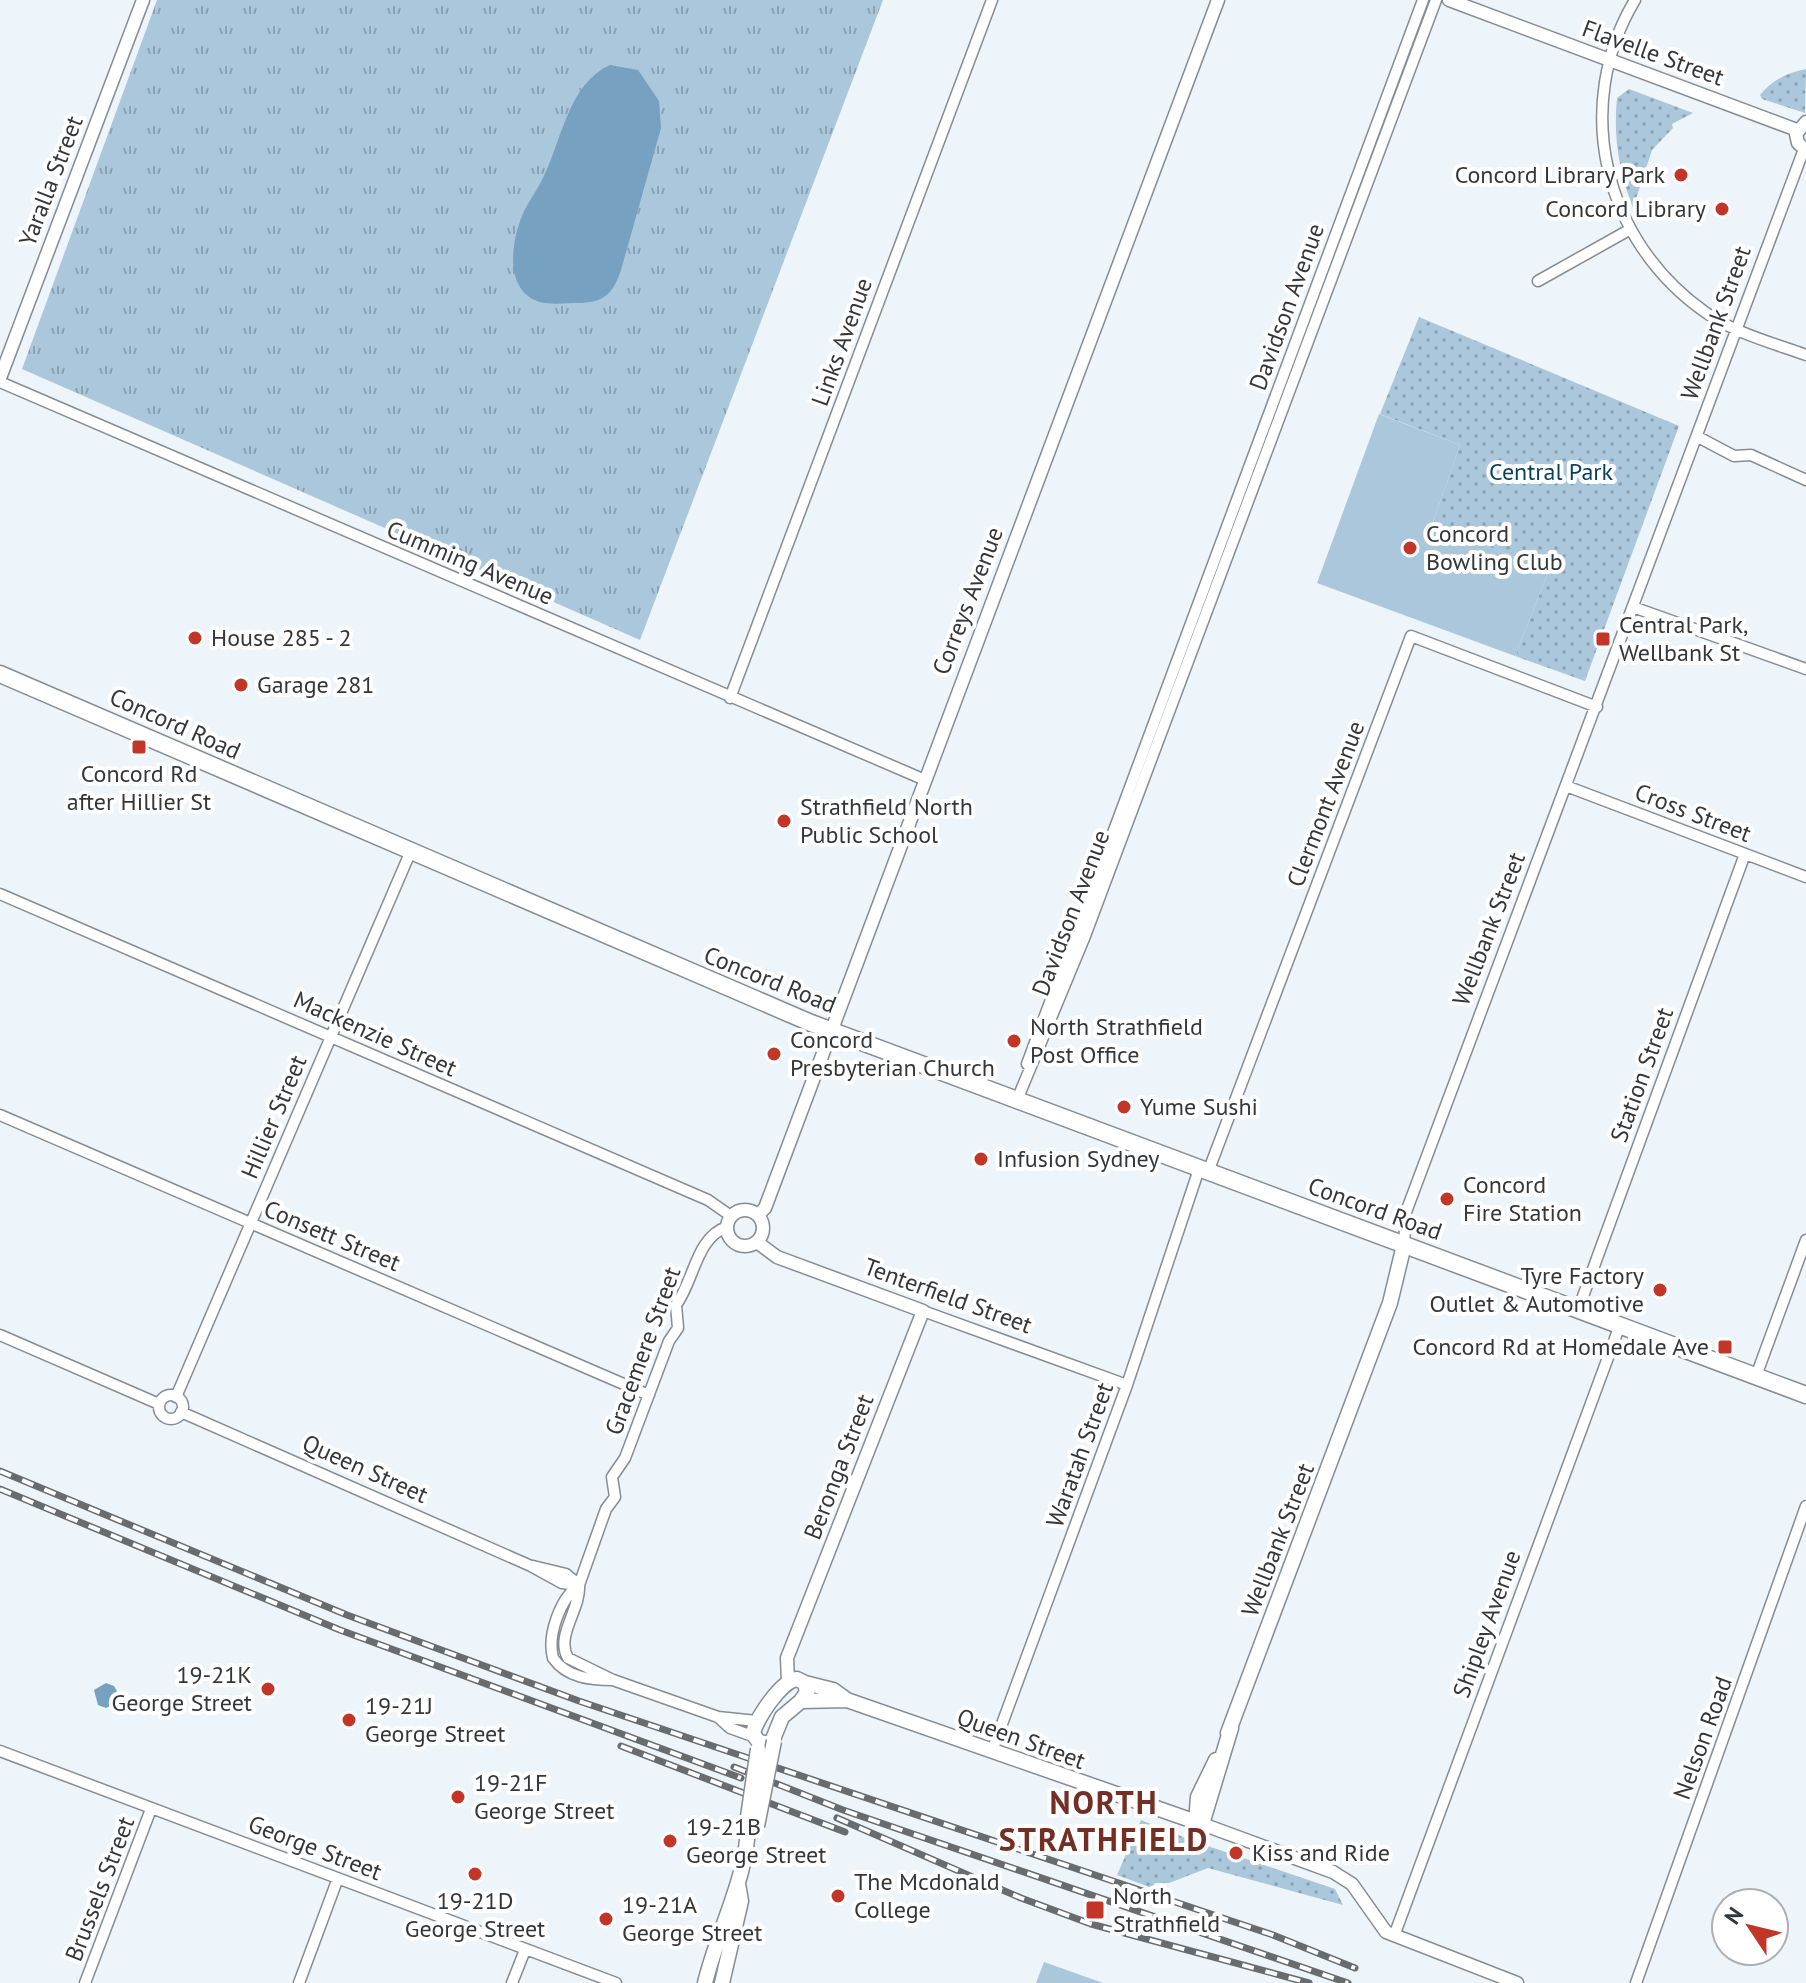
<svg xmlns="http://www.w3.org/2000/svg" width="1806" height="1983" font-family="'PT Sans',sans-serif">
<defs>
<pattern id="grass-tufts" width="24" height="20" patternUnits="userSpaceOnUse" patternTransform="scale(2)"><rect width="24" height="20" fill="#aac7dc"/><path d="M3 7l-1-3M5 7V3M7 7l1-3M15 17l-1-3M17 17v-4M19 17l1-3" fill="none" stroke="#8ba2b3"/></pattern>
<pattern id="park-dots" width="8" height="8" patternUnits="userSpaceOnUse" patternTransform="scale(2)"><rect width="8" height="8" fill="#aac7dc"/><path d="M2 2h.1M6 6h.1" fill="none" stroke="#8ba2b3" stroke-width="1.8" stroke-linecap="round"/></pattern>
</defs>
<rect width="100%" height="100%" fill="#edf4fa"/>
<path fill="url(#grass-tufts)" d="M157,0H883L640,640L22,369Z"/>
<path fill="url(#park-dots)" d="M1806,69L1805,113L1762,99L1760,95C1772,80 1787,73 1806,69Z
M1629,89L1693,113L1672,124L1673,128L1652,150L1633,208C1619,171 1613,137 1617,98Z
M1419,317L1679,426L1585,681L1515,656L1549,570L1432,525L1460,445L1380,414Z
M1141,1820L1193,1841L1335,1889L1343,1905L1208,1868L1169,1883H1155L1152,1888L1117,1875Z"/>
<path fill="#aac7dc" d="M1379,414L1460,445L1432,525L1549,570L1515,656L1317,583Z
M1044,1962L1103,1983H1036Z"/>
<path fill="#76a1c0" d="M610,65L638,70L659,101L661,128L621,270C613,294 604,303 577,303C567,303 551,305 540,302C504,291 511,243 522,216C527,203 537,191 543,178C562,140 568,84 610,65Z
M106,1683L114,1686L122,1700L106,1708L98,1705L94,1690Z"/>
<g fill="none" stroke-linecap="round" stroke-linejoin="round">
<defs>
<path id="minor" d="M1635,0C1571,107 1604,241 1705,312C1734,333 1773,343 1806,355
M1538,281L1629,230
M0,382L925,780
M1698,437L1734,456L1751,455L1806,480
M1633,607L1806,669
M730,698L992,0
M1566,786L1806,877
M0,894L708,1200L731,1216
M1027,1064L1423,0
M1017,1100L1085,936L1436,0
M0,1115L649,1395
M1208,1172L1411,636L1597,707
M1404,1245L1406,1212L1804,149
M1578,1310L1745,854
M923,1311L1127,1385
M0,1335L159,1404
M1756,1376L1806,1240
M159 1407a12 12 0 1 1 24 0a12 12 0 1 1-24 0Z
M176,1397L410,853
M181,1412L531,1566L562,1583L579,1585
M533,1566L566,1574L579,1585C581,1609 555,1636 568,1658L613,1680L718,1717L757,1721
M579,1585L606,1509L615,1497L612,1477L625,1458L669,1341L678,1328L676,1305C694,1281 696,1237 727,1227
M579,1585C560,1599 547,1635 553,1658C567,1678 591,1680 613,1680
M718,1717L730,1728L755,1737
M0,1751L616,1983
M992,1751L1127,1385L1199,1169
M1394,1936L1620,1325
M85,1983L151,1809
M299,1983L338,1878
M512,1983L525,1950
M1636,1983L1806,1506"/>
<path id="tertiary" d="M1449,0L1797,130
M1806,122L1796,134L1798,143L1806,150
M0,378L143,0
M727 1228a18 18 0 1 1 36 0a18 18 0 1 1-36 0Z
M758,1215L765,1208L1218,0
M757,1242L777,1257L923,1311L787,1658L788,1681
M1202,1824L1333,1872L1352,1884L1386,1932L1517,1983"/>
<path id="secondary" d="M805,1683L833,1690L847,1700
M801,1701L807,1692L805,1683L797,1679C781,1681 755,1720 753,1734L759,1742L771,1744L782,1717L801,1701L847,1700L1202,1824L1231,1728
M1228,1733L1390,1303L1404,1245
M1196,1823L1198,1797L1216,1760
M705,1983C718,1928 750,1874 748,1817
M722,1983L741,1901L738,1884"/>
<path id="primary" d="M0,674L811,1023L1806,1395"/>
</defs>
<use href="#minor" stroke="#868d92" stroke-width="13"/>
<use href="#tertiary" stroke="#868d92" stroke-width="15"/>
<use href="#secondary" stroke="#868d92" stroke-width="17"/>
<use href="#primary" stroke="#868d92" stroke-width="19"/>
<use href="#minor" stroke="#fff" stroke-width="10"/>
<use href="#tertiary" stroke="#fff" stroke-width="12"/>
<use href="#secondary" stroke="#fff" stroke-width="14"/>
<use href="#primary" stroke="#fff" stroke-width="16"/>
<defs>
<path id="rail" d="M0,1471L347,1615L579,1701L1273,1935L1355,1968
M0,1489L340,1630L741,1778
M621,1746L845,1832
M734,1767L843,1810L1348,1983
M837,1818L1021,1898L1091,1924L1309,1983"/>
</defs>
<use href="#rail" stroke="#686c6f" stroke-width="7"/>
<use href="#rail" stroke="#fff" stroke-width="4" stroke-dasharray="12" stroke-linecap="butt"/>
<defs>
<path id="secondary-bridge" d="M748,1817L758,1749
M757,1826L774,1741"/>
</defs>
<use href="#secondary-bridge" stroke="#868d92" stroke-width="17" stroke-linecap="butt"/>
<use href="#secondary-bridge" stroke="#fff" stroke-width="14"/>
</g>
<g fill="#c23527" stroke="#fff" stroke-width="3">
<circle cx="1681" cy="175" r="8"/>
<circle cx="1722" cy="209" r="8"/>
<circle cx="1410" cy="548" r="8"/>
<circle cx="195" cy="638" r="8"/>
<rect x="1595" y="631" width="16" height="16" rx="4"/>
<circle cx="241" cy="685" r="8"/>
<rect x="131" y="739" width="16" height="16" rx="4"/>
<circle cx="784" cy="821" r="8"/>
<circle cx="1014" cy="1041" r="8"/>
<circle cx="774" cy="1054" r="8"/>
<circle cx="1124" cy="1107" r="8"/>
<circle cx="981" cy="1159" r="8"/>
<circle cx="1447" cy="1199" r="8"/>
<circle cx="1660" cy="1290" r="8"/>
<rect x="1717" y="1339" width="16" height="16" rx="4"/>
<circle cx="268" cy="1689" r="8"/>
<circle cx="349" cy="1720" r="8"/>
<circle cx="458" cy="1797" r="8"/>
<circle cx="670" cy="1841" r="8"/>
<circle cx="1236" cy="1853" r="8"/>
<circle cx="475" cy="1874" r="8"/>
<circle cx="838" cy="1896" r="8"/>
<rect x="1085" y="1900" width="20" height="20" rx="4"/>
<circle cx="606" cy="1919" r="8"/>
</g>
<g text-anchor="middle" stroke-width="8" stroke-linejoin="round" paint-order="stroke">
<g font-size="24" fill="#343739" stroke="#fff">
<text transform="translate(1653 53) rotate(20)" y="8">Flavelle Street</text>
<text transform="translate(51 181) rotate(-69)" y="8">Yaralla Street</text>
<text transform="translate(1287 307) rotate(-70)" y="8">Davidson Avenue</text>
<text transform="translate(1716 323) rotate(-70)" y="8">Wellbank Street</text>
<text transform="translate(842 342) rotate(-70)" y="8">Links Avenue</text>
<text transform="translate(470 563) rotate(23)" y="8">Cumming Avenue</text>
<text transform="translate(968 601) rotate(-69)" y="8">Correys Avenue</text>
<text transform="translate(175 724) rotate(24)" y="8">Concord Road</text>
<text transform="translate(1326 804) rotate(-69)" y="8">Clermont Avenue</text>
<text transform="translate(1693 813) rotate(21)" y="8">Cross Street</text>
<text transform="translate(1071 913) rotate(-69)" y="8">Davidson Avenue</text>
<text transform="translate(1489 929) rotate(-69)" y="8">Wellbank Street</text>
<text transform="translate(770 980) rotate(22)" y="8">Concord Road</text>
<text transform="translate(375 1034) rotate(24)" y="8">Mackenzie Street</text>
<text transform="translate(1642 1075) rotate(-70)" y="8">Station Street</text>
<text transform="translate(274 1117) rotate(-67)" y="8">Hillier Street</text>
<text transform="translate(1375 1209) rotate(20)" y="8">Concord Road</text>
<text transform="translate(332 1236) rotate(23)" y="8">Consett Street</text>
<text transform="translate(948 1296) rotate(20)" y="8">Tenterfield Street</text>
<text transform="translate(643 1351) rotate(-70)" y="8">Gracemere Street</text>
<text transform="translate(1080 1455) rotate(-70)" y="8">Waratah Street</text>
<text transform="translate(839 1467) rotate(-69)" y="8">Beronga Street</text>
<text transform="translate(365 1469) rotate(24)" y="8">Queen Street</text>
<text transform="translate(1278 1540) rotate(-69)" y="8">Wellbank Street</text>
<text transform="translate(1487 1624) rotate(-70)" y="8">Shipley Avenue</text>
<text transform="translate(1703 1738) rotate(-70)" y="8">Nelson Road</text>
<text transform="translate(1021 1739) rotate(20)" y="8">Queen Street</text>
<text transform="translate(315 1848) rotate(21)" y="8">George Street</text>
<text transform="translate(100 1889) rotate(-69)" y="8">Brussels Street</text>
</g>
<g font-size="24" fill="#343739" stroke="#fff" text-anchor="start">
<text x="1665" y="183" text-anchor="end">Concord Library Park</text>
<text x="1706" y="217" text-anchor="end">Concord Library</text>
<text x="1426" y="542">Concord<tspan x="1426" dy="28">Bowling Club</tspan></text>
<text x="1619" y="633">Central Park,<tspan x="1619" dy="28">Wellbank St</tspan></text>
<text x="211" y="646">House 285 - 2</text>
<text x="257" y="693">Garage 281</text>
<text x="139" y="782" text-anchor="middle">Concord Rd<tspan x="139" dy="28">after Hillier St</tspan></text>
<text x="800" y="815">Strathfield North<tspan x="800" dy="28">Public School</tspan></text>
<text x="1030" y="1035">North Strathfield<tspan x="1030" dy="28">Post Office</tspan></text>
<text x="790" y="1048">Concord<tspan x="790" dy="28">Presbyterian Church</tspan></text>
<text x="1140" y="1115">Yume Sushi</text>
<text x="997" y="1167">Infusion Sydney</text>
<text x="1463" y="1193">Concord<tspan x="1463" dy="28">Fire Station</tspan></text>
<text x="1644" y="1284" text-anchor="end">Tyre Factory<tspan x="1644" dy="28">Outlet &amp; Automotive</tspan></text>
<text x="1709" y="1355" text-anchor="end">Concord Rd at Homedale Ave</text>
<text x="252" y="1683" text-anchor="end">19-21K<tspan x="252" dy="28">George Street</tspan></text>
<text x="365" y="1714">19-21J<tspan x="365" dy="28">George Street</tspan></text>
<text x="474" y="1791">19-21F<tspan x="474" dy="28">George Street</tspan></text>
<text x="686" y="1835">19-21B<tspan x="686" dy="28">George Street</tspan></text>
<text x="1252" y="1861">Kiss and Ride</text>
<text x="854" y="1890">The Mcdonald<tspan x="854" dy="28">College</tspan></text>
<text x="1113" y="1904">North<tspan x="1113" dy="28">Strathfield</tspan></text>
<text x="475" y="1909" text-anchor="middle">19-21D<tspan x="475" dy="28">George Street</tspan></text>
<text x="622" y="1913">19-21A<tspan x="622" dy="28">George Street</tspan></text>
</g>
<g font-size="24" fill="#073f5e" stroke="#fff">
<text x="1551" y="480">Central Park</text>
</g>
<g font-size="32" font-weight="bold" letter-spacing="2" fill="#742f25" stroke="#fff">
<text x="1104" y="1814">NORTH<tspan x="1104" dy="37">STRATHFIELD</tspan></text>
</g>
</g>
<g transform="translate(1750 1927) rotate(305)"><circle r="38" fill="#ffffff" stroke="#aeafb0" stroke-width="2"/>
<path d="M0-6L14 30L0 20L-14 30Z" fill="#c23527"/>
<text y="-12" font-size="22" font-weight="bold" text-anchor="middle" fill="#343739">N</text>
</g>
</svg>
